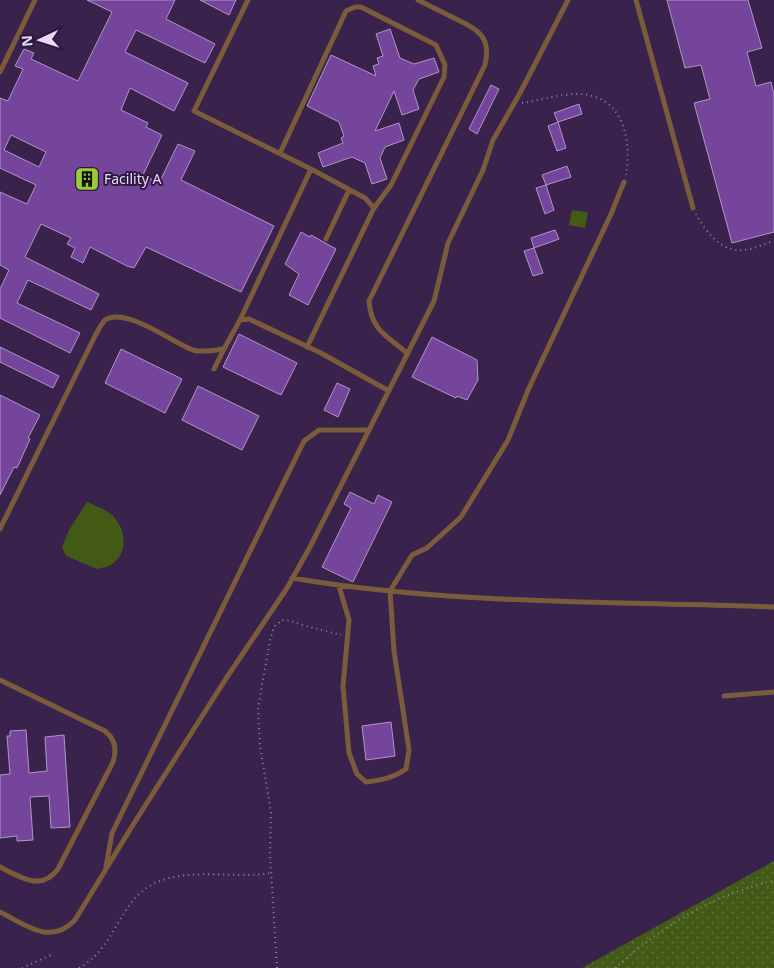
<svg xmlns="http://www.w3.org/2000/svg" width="774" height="968" font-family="'Noto Sans',sans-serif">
<defs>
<pattern id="grass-dots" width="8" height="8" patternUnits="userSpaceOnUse" patternTransform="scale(1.25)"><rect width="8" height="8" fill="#425a15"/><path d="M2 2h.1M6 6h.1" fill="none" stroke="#5d7138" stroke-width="1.8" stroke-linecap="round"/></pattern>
</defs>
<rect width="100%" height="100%" fill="#39234c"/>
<path fill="url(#grass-dots)" d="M774,861V968H582Z"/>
<path fill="#425a15" d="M572,210L588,212L585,228L569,225Z
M87,502C96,506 105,509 112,515C127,529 129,556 109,566C105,567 101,568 97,569L66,556L62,547L69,530Z"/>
<path fill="#75459c" stroke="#af96c8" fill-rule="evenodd" d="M87,0H175L166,19L215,44L205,63L136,30L125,52L188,83L174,111L130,88L121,110L148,123L146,127L162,135L143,175L159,183L178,144L195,151L181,180L274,226L241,292L146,247L134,268L127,266L90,247L83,263L71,257L75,248L67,244L71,238L41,224L25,257L99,294L91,310L28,280L17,303L80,333L70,353L0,318V289L9,270L0,265V192L27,204L36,185L0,168V98L8,101L23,69L15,66L24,49L34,53L31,59L78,81L112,12ZM11,135L46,152L39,167L4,150Z
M200,0H236L229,15Z
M667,0H748L762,48L747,52L756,86L771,82L774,94V232L732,243L694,103L710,99L701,65L685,68Z
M390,29L400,58L414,64L434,58L439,72L419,79L413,90L419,109L402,115L394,91L375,131L399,123L404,140L385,147L380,158L387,179L372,184L365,163L352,157L323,167L318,153L343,143L341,138L344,136L339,122L307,106L331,55L376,76L373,66L379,64L377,58L383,56L376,34Z
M491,85L499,89L477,134L469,129Z
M579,104L582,114L558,122L554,113Z
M558,122L566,148L557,151L548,126Z
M567,166L571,177L546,185L542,175Z
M546,185L554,210L545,214L536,188Z
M555,230L559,239L534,248L531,238Z
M301,232L310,237L311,235L336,249L308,305L289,295L299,274L285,264Z
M534,248L543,273L533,276L524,251Z
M239,334L297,363L281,395L223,367Z
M432,337L477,360L478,380L467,400L457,396L456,398L412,377Z
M0,347L59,376L53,388L0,362Z
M121,349L182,379L165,413L105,383Z
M337,383L350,389L338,417L324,410Z
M198,386L259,416L242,450L182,420Z
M0,395L40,415L28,438L30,439L17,468L14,467L0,495Z
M350,492L374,504L378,495L392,502L353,582L322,567L351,508L344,504Z
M391,722L395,756L366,760L362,726Z
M26,730L29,773L47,771L45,737L64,735L70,827L51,828L49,796L30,797L33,840L17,841V836L0,838V775L10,774L7,736H10V731Z"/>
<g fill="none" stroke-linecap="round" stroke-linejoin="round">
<path stroke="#9483a5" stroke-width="2" stroke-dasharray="1 4" stroke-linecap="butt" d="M522,103C541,100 560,94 579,94C623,95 632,139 626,175
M696,214C705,231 722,253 744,250C754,249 764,244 774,241
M22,968L53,954
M79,968C107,952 113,927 131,903C164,859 225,881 271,873
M277,968L270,855L271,812L260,746L258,708L270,640L274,627L282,620L291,621L306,626L341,635
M615,968C654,934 698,903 748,888C756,885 765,882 774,881"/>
<path stroke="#7a5b3a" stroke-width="5" d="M248,0L194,111L311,169
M636,0L693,208
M0,72L35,0
M280,153L346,11L355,7H361L436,45L445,65L444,77L391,185L374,208
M326,239L349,190
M240,320L311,169L365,198L374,208L307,347
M407,353C387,336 371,330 369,301L485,65C492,36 477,29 454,18C442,12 430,6 418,0
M214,369L224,349
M0,529L95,336C98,331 101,324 105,320C125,306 173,343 193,350C203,353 214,350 224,349L240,320L249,319L321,353L389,391
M292,578C451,605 613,601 774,607
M339,586L349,620L343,686L349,753L357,774L366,782C382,780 393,778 406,769L409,750L394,651L390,591L412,555L427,548L461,517L508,440L529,388L611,214L624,182
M0,680L105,731C115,739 117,750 113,762L58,869C41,892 20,877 0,867
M724,696L774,692
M106,867L112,833L304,441L319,430H369
M0,912C26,925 50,946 75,920L131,828L227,677L287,588L310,547L434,301L448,243L483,170L493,140L520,93L568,0"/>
</g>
<defs>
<symbol id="building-square" viewBox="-11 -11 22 22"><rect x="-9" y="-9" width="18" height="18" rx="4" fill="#98cb37" stroke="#2f1841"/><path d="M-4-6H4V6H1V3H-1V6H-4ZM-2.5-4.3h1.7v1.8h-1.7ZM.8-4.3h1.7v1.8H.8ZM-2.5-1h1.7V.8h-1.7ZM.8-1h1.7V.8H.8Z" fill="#111"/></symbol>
</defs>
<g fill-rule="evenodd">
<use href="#building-square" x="73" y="165" width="28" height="28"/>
</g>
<g text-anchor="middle" stroke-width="4" stroke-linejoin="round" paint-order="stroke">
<g font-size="14" fill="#e7daf5" stroke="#2f1841" text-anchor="start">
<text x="104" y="184">Facility A</text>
</g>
</g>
<g transform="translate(40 40) rotate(266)" stroke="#2f1841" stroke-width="4" paint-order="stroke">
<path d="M0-4L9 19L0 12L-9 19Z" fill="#e7daf5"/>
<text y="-8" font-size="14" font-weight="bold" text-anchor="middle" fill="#e7daf5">N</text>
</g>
</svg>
